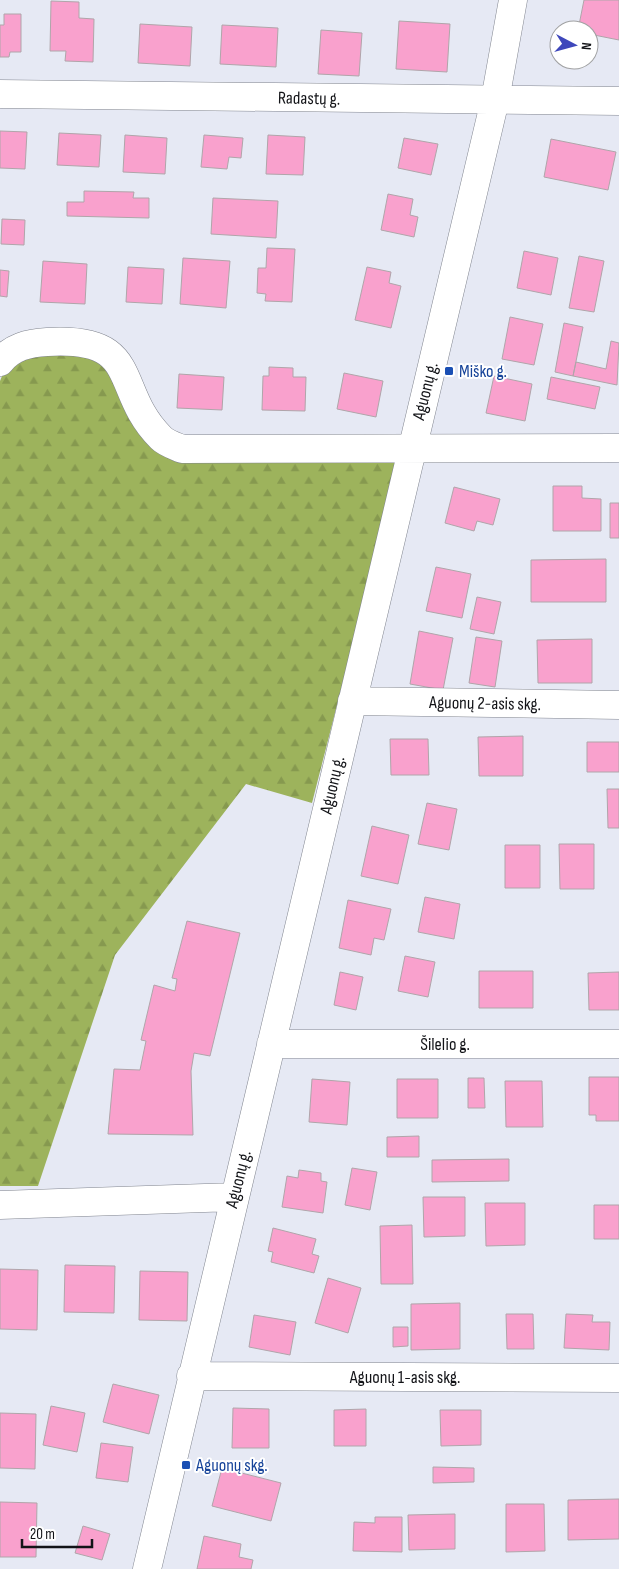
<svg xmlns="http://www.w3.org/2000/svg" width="619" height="1569" font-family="'Sofia Sans Condensed',sans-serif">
<defs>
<pattern id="forest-firs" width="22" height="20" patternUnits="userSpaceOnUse" patternTransform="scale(1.25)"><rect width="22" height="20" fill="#9db35c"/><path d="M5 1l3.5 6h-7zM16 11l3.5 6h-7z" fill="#86994f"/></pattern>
</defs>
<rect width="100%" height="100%" fill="#e6e9f4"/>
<path fill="url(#forest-firs)" d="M40,352L88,356L106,363L156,445L178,462H399L312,803L246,784L115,955L38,1186H0V381C7,363 22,357 40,352Z"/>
<path fill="#f9a1cd" stroke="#b0a5aa" d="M584,0H619V40L589,34V30H578Z
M51,1L79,2V18L94,19L93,62L65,61L66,51H50Z
M4,14H21V52H10L9,57H0V25H4Z
M399,21L450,24L447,72L396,69Z
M140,24L192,27L190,66L138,63Z
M222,25L278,28L276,67L220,64Z
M321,30L362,33L359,76L318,74Z
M0,131L27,132L25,169L0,168Z
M59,133L101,135L99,167L57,165Z
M125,135L167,138L165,174L123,172Z
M204,135L243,138L241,158L229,157L227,169L201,167Z
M268,135L305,137L303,175L266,174Z
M404,138L438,144L431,175L398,168Z
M551,139L616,152L608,190L544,177Z
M84,191L134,192L133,198H149V218L67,216V202H84Z
M388,194L413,199L410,215L418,217L414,237L381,230Z
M213,198L278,201L276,238L211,234Z
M2,219L25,220L24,245L1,244Z
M267,248L295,249L292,302L265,301L266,294L257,293L258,268H266Z
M524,251L558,258L551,295L517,288Z
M579,256L604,261L594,312L569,308Z
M183,258L230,261L226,308L180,304Z
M43,261L87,264L85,304L40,302Z
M128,267L164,269L162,304L126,302Z
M367,267L391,272L389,283L401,286L391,328L355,320Z
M0,270L9,271L7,297L0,296Z
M510,317L543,324L534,365L502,359Z
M564,323L583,327L573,376L555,372Z
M611,341L619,343L617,385L573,376L576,362L606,369Z
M269,367L293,368V377H306L305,411L262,410L263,376H269Z
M344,373L383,381L376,417L337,409Z
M179,374L224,377L222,410L177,408Z
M494,376L532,384L525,421L486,413Z
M551,377L600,387L595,409L547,399Z
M553,486H582V498L601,499V531H553Z
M454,487L500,499L493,525L477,521L474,531L445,523Z
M610,503H619V538H610Z
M606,559V602H531V560Z
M436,567L471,574L462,618L426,611Z
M477,597L501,602L494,634L470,629Z
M419,631L453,638L443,690L410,684Z
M476,637L502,641L495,687L469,683Z
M592,639V683H538L537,640Z
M523,736V776H479L478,737Z
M390,739H428L429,775H391Z
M587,742H619V772H587Z
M607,789H619V828H608Z
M427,803L457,809L449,850L418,844Z
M372,826L409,835L398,884L361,876Z
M559,844H594V889H560Z
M505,845H540V888H505Z
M425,897L460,904L454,939L418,932Z
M348,900L391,909L384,940L374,938L371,955L339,948Z
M187,921L240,933L210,1056L194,1053L191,1071L193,1135L108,1134L114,1069L140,1070L146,1041L141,1040L154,985L175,991L177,979L172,978Z
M405,956L435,962L428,997L398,991Z
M479,971H533V1008H479Z
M340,972L363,977L356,1010L334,1005Z
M619,972V1010H589L588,973Z
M589,1077H619V1121H596V1115H589Z
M468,1078H484L485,1108H468Z
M312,1079L350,1082L347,1125L309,1122Z
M397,1079H438V1118H397Z
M505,1081H542L543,1127H506Z
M419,1136V1157H387V1137Z
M509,1159V1181L432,1182V1160Z
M352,1168L377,1172L370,1210L345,1205Z
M299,1170L321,1173V1181L327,1182L323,1213L282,1207L287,1176L298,1178Z
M423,1197H465V1236L424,1237Z
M485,1203H525V1245L486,1246Z
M594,1205H619V1239H594Z
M412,1225L413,1284H381L380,1226Z
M273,1228L316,1239L312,1254L319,1256L314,1273L271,1262L273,1252L268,1251Z
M65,1265L115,1266L114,1313L64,1312Z
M0,1269L38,1270L37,1330L0,1329Z
M140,1271L188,1272L187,1321L139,1320Z
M328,1278L361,1288L348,1333L315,1323Z
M460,1303V1349L411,1350V1304Z
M506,1314H533L534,1349H507Z
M566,1314L593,1315L592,1322H610L609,1350L564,1348Z
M254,1315L296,1322L290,1355L249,1347Z
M393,1327H408V1346L393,1347Z
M113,1384L159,1395L149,1434L103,1422Z
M51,1406L85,1413L77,1452L43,1445Z
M233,1408L269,1409V1448H232Z
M366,1409V1446H334V1410Z
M440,1410H481V1445L441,1446Z
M0,1413L36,1414L35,1469L0,1468Z
M101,1443L133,1447L128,1482L96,1478Z
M433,1467L474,1468V1482L433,1483Z
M222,1468L281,1483L271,1521L212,1506Z
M619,1499V1539L568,1540V1500Z
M0,1502L37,1503L36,1557H0Z
M506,1504H544L545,1551L506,1552Z
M455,1514V1549L409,1550L408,1515Z
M375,1517H402V1552L353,1551L354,1522L375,1523Z
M83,1526L110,1534L102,1560L75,1553Z
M204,1536L241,1544L239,1557L253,1560L251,1569H197Z"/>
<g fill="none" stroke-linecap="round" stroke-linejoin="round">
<defs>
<path id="minor" d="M0,94L619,101
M0,362C12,347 28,343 47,342C144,336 112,390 161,438C166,443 175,446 182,449L619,448
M352,701L619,705
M271,1044H619
M0,1205L234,1197
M191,1376L619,1378
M147,1569L495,100L513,0"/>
</defs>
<use href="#minor" stroke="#81858f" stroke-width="29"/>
<use href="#minor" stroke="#fff" stroke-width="28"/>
</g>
<g fill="#1a4fb4" stroke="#fff" stroke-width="2">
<rect x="444" y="366" width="10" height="10" rx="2.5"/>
<rect x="181" y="1460" width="10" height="10" rx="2.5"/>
</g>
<g text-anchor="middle" stroke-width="4" stroke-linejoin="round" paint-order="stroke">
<g font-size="18" fill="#121317" stroke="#fff">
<text transform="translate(309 98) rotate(1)" y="6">Radastų g.</text>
<text transform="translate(425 391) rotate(-76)" y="6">Aguonų g.</text>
<text transform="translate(485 703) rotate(1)" y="6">Aguonų 2-asis skg.</text>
<text transform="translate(332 785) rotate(-77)" y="6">Aguonų g.</text>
<text x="445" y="1050">Šilelio g.</text>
<text transform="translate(238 1179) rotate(-76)" y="6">Aguonų g.</text>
<text x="405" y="1383">Aguonų 1-asis skg.</text>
</g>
<g font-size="18" fill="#164399" stroke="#fff" text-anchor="start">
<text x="459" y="377">Miško g.</text>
<text x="196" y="1471">Aguonų skg.</text>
</g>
</g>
<g transform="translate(574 45) rotate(96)"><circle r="24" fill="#ffffff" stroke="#a0a1a2"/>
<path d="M0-4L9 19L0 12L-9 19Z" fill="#3e47bb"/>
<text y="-8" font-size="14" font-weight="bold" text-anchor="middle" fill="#121317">N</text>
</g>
<path d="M22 1539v8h70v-8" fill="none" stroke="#121317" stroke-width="2.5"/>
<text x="30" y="1539" font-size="15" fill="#121317" stroke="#ffffff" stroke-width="4" paint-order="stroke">20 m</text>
</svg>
